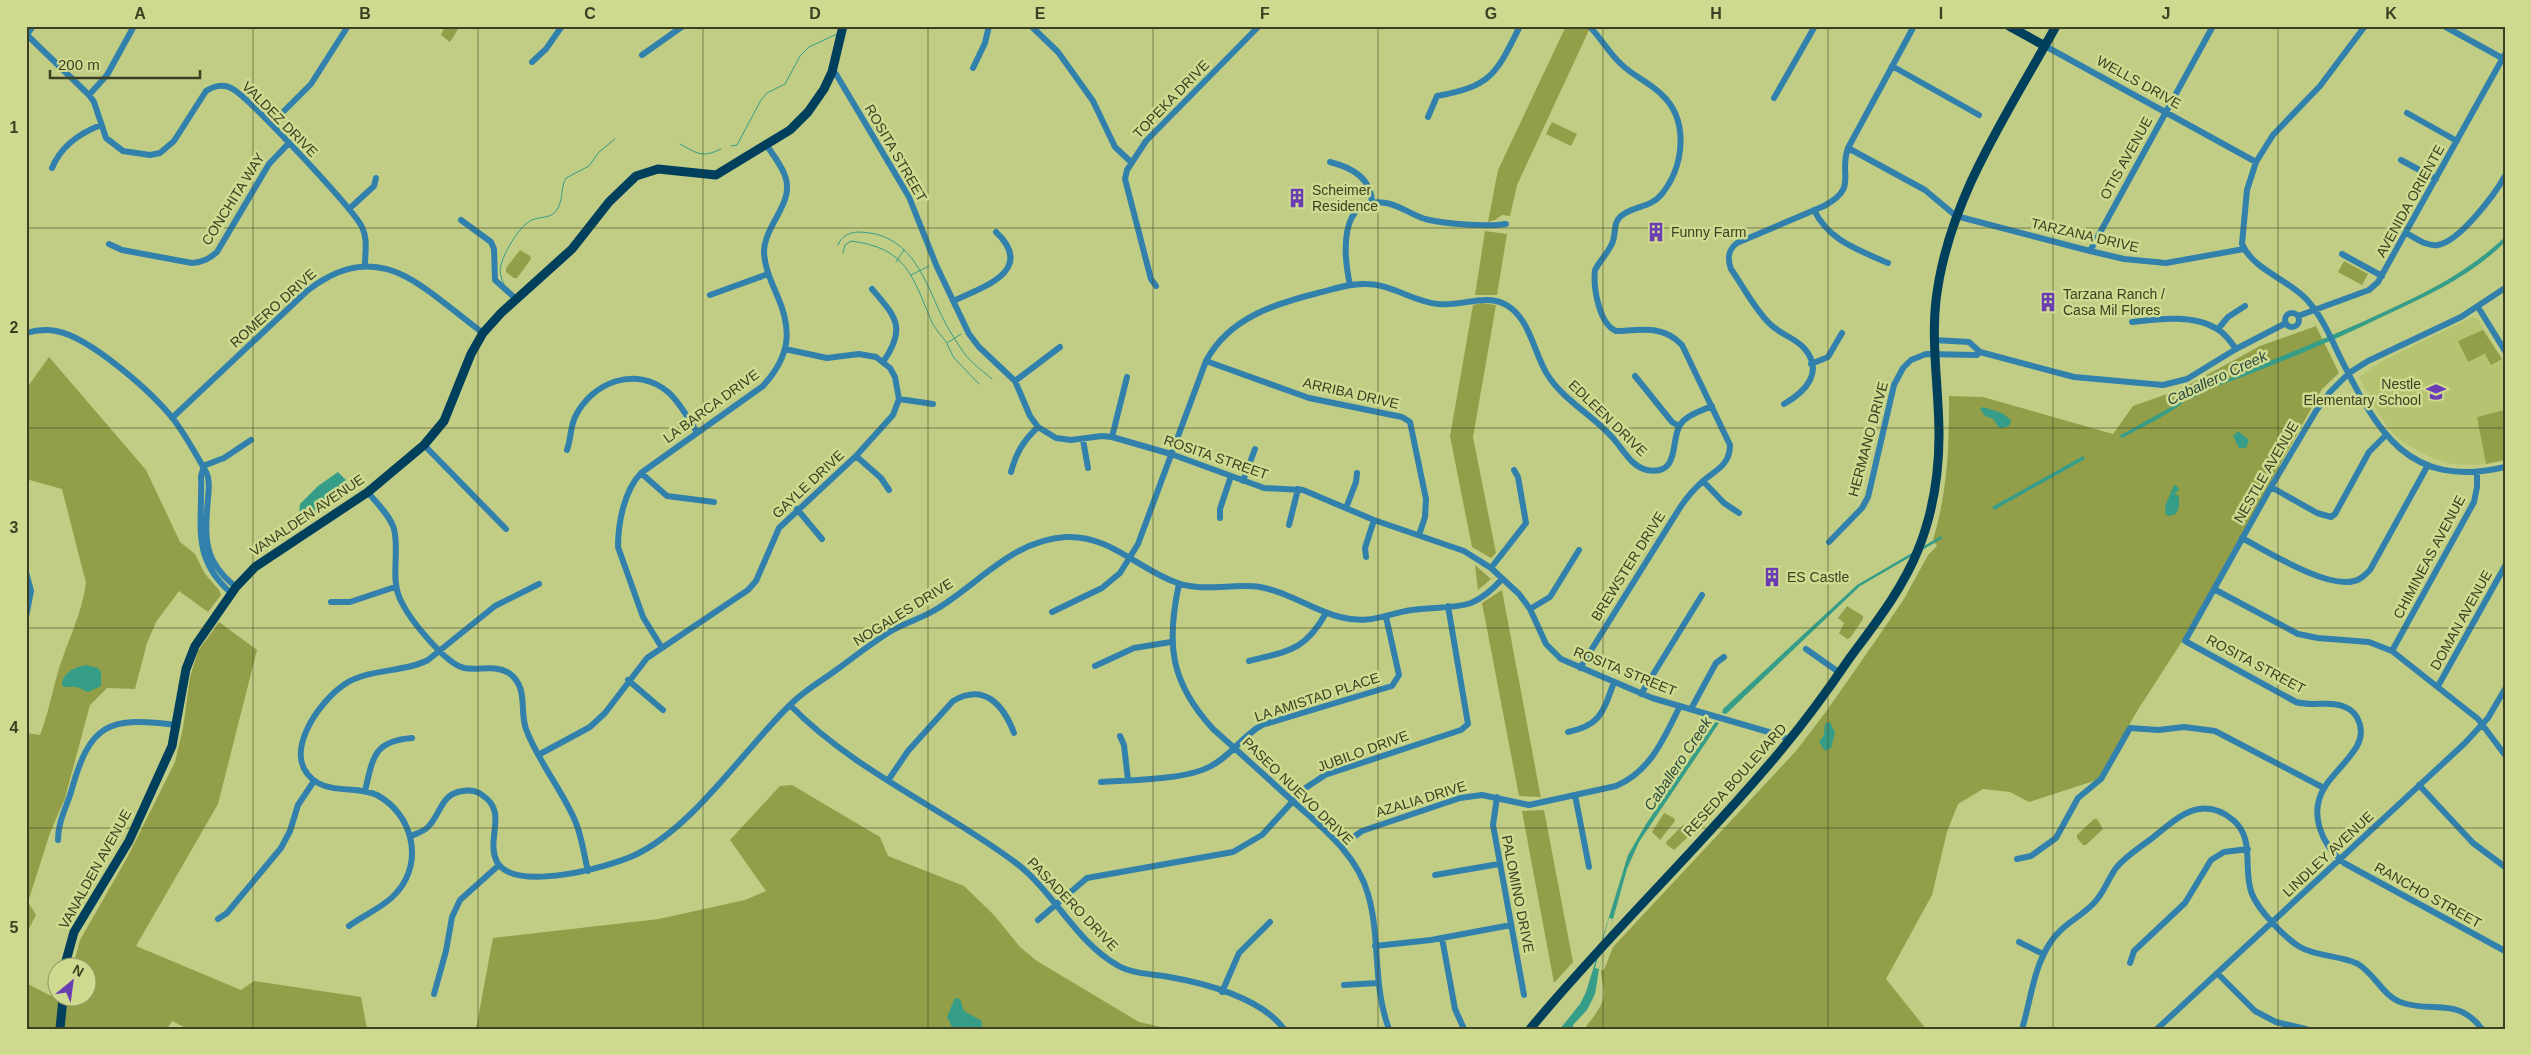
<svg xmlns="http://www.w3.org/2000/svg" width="2531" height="1055" font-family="Helvetica,sans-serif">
<rect width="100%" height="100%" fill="#c1cd84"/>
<path fill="#b6c371" d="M2473,317L2477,318L2505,364V460L2477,465L2453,464L2432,458L2401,441L2389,429L2376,410L2359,377L2378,363Z"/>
<path fill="#929e48" d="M445,26H460L450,42L441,35Z
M1566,26H1585L1589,30L1517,185L1510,216L1502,215L1495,220L1488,222L1498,170Z
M1552,122L1577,134L1571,146L1546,134Z
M1485,231L1507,234L1497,295H1475Z
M520,250L530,256L531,259L517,278H514L506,272V268Z
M2344,261L2368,274L2362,285L2338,272Z
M1482,303L1496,305L1473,437L1496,553L1491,558L1472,547L1450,436L1473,305Z
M2316,326L2339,373L2322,389L2183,640L2139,708L2097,780L2029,802L2010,792L1983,789L1958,804L1947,832L1932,895L1886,979L1926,1029H1584C1591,1020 1604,1005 1604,994C1604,986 1601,979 1601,970H1604L1613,947L1796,751L1825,713L1874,643L1904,599L1928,555L1937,546L1933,540C1948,490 1949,447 1949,396L1983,397L2113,434L2133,406L2181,389L2260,346Z
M2483,330L2502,359L2491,365L2485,354L2488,352L2468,362L2458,341Z
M49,357L146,470L180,542L195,554L205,574L219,590L221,595L208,612L179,591L156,622L147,643L135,689L107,688L90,705L65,798L50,833L28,902L36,915L26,934V733L40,735C48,714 52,693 58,672C67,642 82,614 86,583L62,489L26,479V389Z
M2505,410V460L2486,464L2477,417Z
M1475,565L1491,579L1478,590Z
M1502,590L1540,793L1541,797L1519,796L1482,603Z
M1847,606L1863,616V619L1850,638L1847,639L1839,633L1844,623L1838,618Z
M219,622L257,650L218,804L136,946L241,990L254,981L361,997L367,1029H188L172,1021L167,1029H26V983L51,996L57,986L58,998H88V968L73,967L80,940L127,858L175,762L183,728L190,677L198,651Z
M792,785L880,837L888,856L964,886L994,915L1020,947L1037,961L1139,1022L1170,1029H476L493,938L659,919L745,900L766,891L730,840L780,786Z
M1544,810L1573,962L1554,983L1522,811Z
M1664,813L1674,818L1675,821L1660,840L1652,832Z
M2094,819H2097L2103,829L2086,845H2083L2077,838V835Z
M1683,825L1692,831V833L1674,850L1666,844L1667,841Z"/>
<path fill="#369d88" d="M2505,237V242C2471,276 2429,295 2386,315C2329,343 2270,367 2210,389L2191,399L2190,397C2254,365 2321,342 2386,311C2430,291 2470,270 2505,237Z
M2182,401L2183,403C2164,417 2142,427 2122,438L2119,436Z
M1983,407L2002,413L2011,420L2010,425L2004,428H1999L1993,419L1985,416L1980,409Z
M2238,431L2249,440L2246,448H2239L2233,436Z
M2083,456L2085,459L1994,510L1992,507L1999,503Z
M338,472L351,485L312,519L298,524L300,504L318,486Z
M2174,485L2179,488L2178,491L2174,493L2179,496V507L2176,514L2169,516L2166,515L2165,506Z
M1941,536L1943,538L1860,586L1726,714L1722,713L1723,709L1857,585Z
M86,665L98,668L101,672V686L88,692L77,687H64L62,685C62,673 75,667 86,665Z
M1715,722L1719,723L1639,842L1627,869L1599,969L1595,994L1587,1010L1573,1025V1029H1560L1580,1004L1586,992L1628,855L1646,824Z
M1830,722L1835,733L1831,748L1825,751L1819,742L1824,735L1825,724Z
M955,998L960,999L964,1011L982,1021V1029H953L947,1017Z"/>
<path fill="#c1cd84" d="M1609,918L1613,919L1599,969L1595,968Z"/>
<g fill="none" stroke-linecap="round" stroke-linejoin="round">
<path stroke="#369d88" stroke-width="1" d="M680,144C698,154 702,158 721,149
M731,146L737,145L761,100L767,93L785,84L800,56L809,47L837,34
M838,245C841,236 850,232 859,232C908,233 922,273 939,310C945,324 955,340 964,353C971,363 983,371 992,379
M843,253L845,245L851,241C906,248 912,275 931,320C934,328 942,336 947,343L961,334
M896,262L904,250
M911,275L929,266
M504,284C501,278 499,271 501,265C505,251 519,226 532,220C540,216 550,219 556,211C564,201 560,188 566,178L589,166L599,152L615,139
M947,344L954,358L979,384
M2182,402L2190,398"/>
<path stroke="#3181ac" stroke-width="6" d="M1031,26L1058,52L1093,101L1115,147L1131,162
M2365,26L2320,86L2273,135L2256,162L2247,190L2242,244C2253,270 2290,280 2308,301C2322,317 2331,338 2340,357C2377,431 2408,490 2505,467
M2444,26L2502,58
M27,35L89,95L94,102L106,138L123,151L150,155L160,153L174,141L206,91C213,86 223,84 231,88C248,96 353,209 362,227C368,239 365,252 365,265
M26,36L33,26
M2045,46L2256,162
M642,55L683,26
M532,62L546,49L562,26
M1892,66L1979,115
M973,68L985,43L989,26
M832,72L836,74L909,197L937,267L969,334L979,347L1015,381L1030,416L1038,427L1056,438L1071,440L1102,436L1112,437L1171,454L1264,488L1303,490L1374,520L1464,551L1491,568L1519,594L1530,609L1546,644L1561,659L1652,698L1779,735L1789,740
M89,95L107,75L134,26
M1774,98L1815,26
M2407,113L2457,141
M1428,117L1437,96C1492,86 1496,74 1520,26
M271,124L311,84L348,26
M1848,148L1925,190L1956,216L2090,251L2124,259L2166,263L2244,249
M2401,160L2436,179
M1330,162C1353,168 1371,178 1372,203
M52,168C61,146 80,133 101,125
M349,209L374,186L376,178
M1814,210C1829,241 1859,250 1888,263
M461,220L491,242L494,249L495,280L516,299
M2406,233C2416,238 2427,247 2438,245C2460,241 2495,194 2505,176
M109,244L122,250L192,263C203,262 209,259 217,252L269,164L288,144
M2090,251L2213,26
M2342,254L2382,276
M1350,285C1344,257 1337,195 1386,203C1399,205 1412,215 1425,219C1444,224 1487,227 1506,224
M1156,286L1151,279L1125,179L1127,170L1146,141L1259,26
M2505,288L2461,317L2368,361L2349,373L2330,392L2316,411L2271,487L2185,641L2296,702C2313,707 2331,700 2345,707C2360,713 2365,732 2357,746C2349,760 2335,772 2326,785C2307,813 2322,845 2344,863L2505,951
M872,289C896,317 907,328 883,362
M710,295L768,274
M953,301C981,288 1037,271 996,232
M2478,307L2505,351
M2285 320a7 7 0 1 1 14 0a7 7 0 1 1-14 0Z
M2298,316L2369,290L2378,282L2505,54
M2132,322C2157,319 2194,314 2217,329C2225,333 2231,342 2236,349
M2218,329L2228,317L2245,306
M26,333C36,330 46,329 56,331C90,337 153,393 174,420C186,436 196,454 206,472C210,479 209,490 208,498C205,537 202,560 236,587
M1934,340L1969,342L1980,352L2074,377L2163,385L2187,379L2236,349L2286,323
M1206,361L1309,398L1402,417L1410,422L1426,499L1425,517L1419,535
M1811,364L1828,357L1842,333
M1635,376L1672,422L1679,426
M1015,381L1060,347
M899,399L933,404
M1784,404C1805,392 1825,372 1804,348C1794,337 1779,334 1769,323C1754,308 1743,286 1731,269C1727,258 1728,250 1737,243L1824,206C1859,187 1838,176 1848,148L1914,26
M172,418L307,291C380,234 422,288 483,333
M1112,437L1127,377
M1083,440L1088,468
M424,445L506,529
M567,450C571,439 570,428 575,417C592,382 636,365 668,392C680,402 688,419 697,432
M856,456L881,478L889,490
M203,466L224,458L251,440
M203,469L201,476C203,524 190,557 231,593
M1011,472C1016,453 1023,441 1038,427
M641,473L667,496L714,502
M1243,481L1255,449
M1703,481L1724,503L1739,513
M2271,487L2317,513L2331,517L2335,514L2369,452L2385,436
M368,492C376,503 390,515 394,529C400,554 389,580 402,603C411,621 446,664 464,668C479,671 494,664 509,673C529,688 519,709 526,729C537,760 563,791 576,823C582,838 584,855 588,871
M1346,508L1356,482L1357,473
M797,509L822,539
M1220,518V509L1231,476
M1289,525L1298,489
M2242,538C2267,551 2326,589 2354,581C2360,580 2365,575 2370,570L2428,465
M1829,542L1862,508L1868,497L1894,385L1903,368L1911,360L1926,354L1977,355L1980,352
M1366,557L1365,548L1374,520
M1491,568L1526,523L1518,477L1514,470
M26,572L31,591L26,617
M1179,584C1166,644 1170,682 1213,729C1238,751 1262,773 1286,795C1317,824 1356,851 1368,894C1381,939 1372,984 1389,1029
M2214,589L2298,634L2318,638L2369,642L2392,651L2478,719L2505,755
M331,602H350L395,587
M1530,609L1550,597L1579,550
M1052,612L1102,588L1120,573L1130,557L1138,544L1206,361C1229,318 1274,304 1318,293C1334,289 1350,283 1366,284C1391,284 1414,302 1438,304C1462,307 1487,292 1508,306C1530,320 1534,353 1547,374C1564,402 1597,417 1617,443C1625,453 1633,467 1647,470C1681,476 1670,440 1680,425C1686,415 1701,411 1712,406
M662,648L643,617L618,547C618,523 624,491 641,473L763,386C790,356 793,331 777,295C771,281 764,266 764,251C765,225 793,204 786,179C783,167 774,156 767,146
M1806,649L1840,673
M2392,651L2474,502L2477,487V472
M1249,661C1288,651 1305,651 1326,613
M1095,666L1134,648L1171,642
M1580,668L1681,506C1688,496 1694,489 1703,481C1716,470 1730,465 1730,445L1682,345C1663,325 1642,330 1616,331C1599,324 1593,287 1595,270C1600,260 1610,251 1613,241C1616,232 1613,223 1621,216C1632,206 1650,208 1661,195C1684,167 1690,120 1661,94C1649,82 1633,76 1621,64C1609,53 1601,38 1589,26
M628,680L663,710
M2438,686L2505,566
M1641,694L1702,595
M790,705C854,771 943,808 1016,863C1053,891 1077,943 1117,965C1132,974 1152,974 1169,977C1205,983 1261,998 1284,1029
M1691,709L1716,663L1724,657
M1568,732C1601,725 1603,712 1614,682
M1120,736L1124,745L1128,780
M540,754L590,727L605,713L647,658L748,590L756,581L779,528L856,456L893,415L899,399L895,377L890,368L876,357L859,354L827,358L785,349
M889,779L908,751L953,701C984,683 1003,704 1014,733
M1101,782C1131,780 1186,780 1211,766C1231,756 1242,736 1262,725L1392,686L1399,675L1386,617
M2419,785L2473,843L2505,867
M365,791C373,758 373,741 412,738
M1575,795L1589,867
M1497,797L1493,825L1524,995
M411,836C417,833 423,832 428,827C441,814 441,793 463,791C470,790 477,791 482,795C509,812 485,839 497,862C515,893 609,867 635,855C694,827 744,749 791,704C805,690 823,680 839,668C857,655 874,641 893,630C907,622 922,618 935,610C979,584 1012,540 1066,537C1109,535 1137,568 1175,582C1202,593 1232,583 1260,587C1289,592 1312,610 1340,617C1371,625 1384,614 1412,610C1431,607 1453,609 1471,603C1483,598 1494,588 1502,579
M58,840C58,822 66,808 71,792C90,723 108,716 177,725
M1341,846L1362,831L1460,798L1482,795L1529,805L1616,786C1651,771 1664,738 1680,706
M2017,859L2031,856L2056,838L2078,798L2101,779L2130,728L2158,730L2184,727L2215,731L2324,788
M1435,875L1499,864
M218,919L227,913L281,848L290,831L298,805L314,781
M1038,920L1087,878L1233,852L1262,835L1304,789L1325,775L1461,730L1468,724L1448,606
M349,926C364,915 386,906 398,891C424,860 412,814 377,795C359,786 336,793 318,783C277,759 319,701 345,684C370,668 403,673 428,660L495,606L539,584
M1442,938L1455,1009L1464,1029
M2019,942L2043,954
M1375,946L1431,940L1511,925
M2130,963L2134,951L2185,903L2211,860L2224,852L2248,849
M2217,973L2255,1011L2276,1022L2306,1029
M1344,985L1377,983
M1222,992L1239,953L1270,922
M434,994L446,951L452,917L460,900L499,865
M2022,1029C2031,1000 2033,969 2050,943C2061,925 2080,918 2094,903C2104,893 2108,879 2116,868C2126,856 2139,848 2151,839C2176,819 2201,793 2233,820C2256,839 2242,870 2252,894C2259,911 2285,938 2300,947C2317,957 2340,955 2358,964C2375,974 2383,997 2403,1003C2434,1013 2458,997 2482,1029
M2157,1029L2465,743L2488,718L2505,689"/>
<path stroke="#00405d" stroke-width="9" d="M2009,26L2045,46
M64,968L74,932L129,841L172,746L186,669L195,646L236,587L255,567L368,492L424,445L444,421L471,354L483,333L501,313L572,249L609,202L636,176L658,169L716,175L790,130L808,112L824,89L832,72L843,26
M60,1029L63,998
M1530,1029C1610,932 1702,846 1782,749C1806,720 1828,690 1849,659C1874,625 1902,590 1918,550C1933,513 1939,474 1939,435C1939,390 1931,345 1936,300C1948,199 2008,113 2056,26"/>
</g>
<path fill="none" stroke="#3b4022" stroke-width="1" stroke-opacity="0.55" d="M253,26V1029M478,26V1029M703,26V1029M928,26V1029M1153,26V1029M1378,26V1029M1603,26V1029M1828,26V1029M2053,26V1029M2278,26V1029M26,228H2505M26,428H2505M26,628H2505M26,828H2505"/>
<defs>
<symbol id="building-bare" viewBox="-9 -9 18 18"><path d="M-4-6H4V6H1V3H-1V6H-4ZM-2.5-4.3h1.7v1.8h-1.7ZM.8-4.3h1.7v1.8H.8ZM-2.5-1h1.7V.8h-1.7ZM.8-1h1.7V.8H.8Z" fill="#6a3db4" stroke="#ceda90" stroke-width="2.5" paint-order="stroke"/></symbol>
<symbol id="school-bare" viewBox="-9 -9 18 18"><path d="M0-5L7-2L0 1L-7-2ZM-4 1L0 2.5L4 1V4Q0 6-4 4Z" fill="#6a3db4" stroke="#ceda90" stroke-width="2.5" paint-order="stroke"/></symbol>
</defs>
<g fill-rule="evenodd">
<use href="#building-bare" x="1283" y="184" width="28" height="28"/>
<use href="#building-bare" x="1642" y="218" width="28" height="28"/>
<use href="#building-bare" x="2034" y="288" width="28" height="28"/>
<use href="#school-bare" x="2422" y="378" width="28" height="28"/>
<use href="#building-bare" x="1758" y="563" width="28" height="28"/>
</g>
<g text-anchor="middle" stroke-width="5" stroke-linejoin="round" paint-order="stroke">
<g font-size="14" fill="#3b4022" stroke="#ceda90">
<text transform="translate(2139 82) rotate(29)" y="5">WELLS DRIVE</text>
<text transform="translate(1171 99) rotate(-46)" y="5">TOPEKA DRIVE</text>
<text transform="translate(280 119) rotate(45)" y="5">VALDEZ DRIVE</text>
<text transform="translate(896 153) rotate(60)" y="5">ROSITA STREET</text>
<text transform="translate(2126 158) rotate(-61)" y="5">OTIS AVENUE</text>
<text transform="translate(233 199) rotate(-58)" y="5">CONCHITA WAY</text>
<text transform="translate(2410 201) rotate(-61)" y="5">AVENIDA ORIENTE</text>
<text transform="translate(2085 235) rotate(13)" y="5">TARZANA DRIVE</text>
<text transform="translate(273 308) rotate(-42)" y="5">ROMERO DRIVE</text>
<text transform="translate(1351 393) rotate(13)" y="5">ARRIBA DRIVE</text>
<text transform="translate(711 406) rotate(-36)" y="5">LA BARCA DRIVE</text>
<text transform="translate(1608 418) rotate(44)" y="5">EDLEEN DRIVE</text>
<text transform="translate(1868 439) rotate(-75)" y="5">HERMANO DRIVE</text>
<text transform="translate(1216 457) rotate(19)" y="5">ROSITA STREET</text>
<text transform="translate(2266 472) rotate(-60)" y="5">NESTLE AVENUE</text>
<text transform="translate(808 484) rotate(-43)" y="5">GAYLE DRIVE</text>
<text transform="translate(307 515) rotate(-34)" y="5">VANALDEN AVENUE</text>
<text transform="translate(2429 557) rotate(-62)" y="5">CHIMINEAS AVENUE</text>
<text transform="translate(1628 566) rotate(-58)" y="5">BREWSTER DRIVE</text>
<text transform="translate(903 612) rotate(-32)" y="5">NOGALES DRIVE</text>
<text transform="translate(2461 620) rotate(-61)" y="5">DOMAN AVENUE</text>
<text transform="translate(2256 664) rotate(28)" y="5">ROSITA STREET</text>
<text transform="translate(1625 671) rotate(22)" y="5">ROSITA STREET</text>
<text transform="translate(1317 697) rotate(-18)" y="5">LA AMISTAD PLACE</text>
<text transform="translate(1363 751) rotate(-20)" y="5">JUBILO DRIVE</text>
<text transform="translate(1735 780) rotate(-48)" y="5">RESEDA BOULEVARD</text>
<text transform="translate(1298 791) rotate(44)" y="5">PASEO NUEVO DRIVE</text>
<text transform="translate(1421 799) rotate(-17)" y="5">AZALIA DRIVE</text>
<text transform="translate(2328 854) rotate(-43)" y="5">LINDLEY AVENUE</text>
<text transform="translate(95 869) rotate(-61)" y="5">VANALDEN AVENUE</text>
<text transform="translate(1518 894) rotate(79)" y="5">PALOMINO DRIVE</text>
<text transform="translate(2428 895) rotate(29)" y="5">RANCHO STREET</text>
<text transform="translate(1073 904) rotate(46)" y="5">PASADERO DRIVE</text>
</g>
<g font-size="14" fill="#3b4022" stroke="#ceda90" text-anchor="start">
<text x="1312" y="195">Scheimer<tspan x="1312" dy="16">Residence</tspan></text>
<text x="1671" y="237">Funny Farm</text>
<text x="2063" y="299">Tarzana Ranch /<tspan x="2063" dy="16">Casa Mil Flores</tspan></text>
<text x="2421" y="389" text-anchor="end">Nestle<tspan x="2421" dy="16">Elementary School</tspan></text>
<text x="1787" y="582">ES Castle</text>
</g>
<g font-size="15" font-style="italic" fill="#2a4941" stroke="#ceda90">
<text transform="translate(2217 378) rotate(-25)" y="5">Caballero Creek</text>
<text transform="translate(1678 764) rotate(-56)" y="5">Caballero Creek</text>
</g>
</g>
<rect width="2531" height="1055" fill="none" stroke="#ceda90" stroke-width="55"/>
<g transform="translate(72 982) rotate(29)"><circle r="24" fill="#ceda90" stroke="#939c64"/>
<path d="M0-4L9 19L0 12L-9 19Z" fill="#6a3db4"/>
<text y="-8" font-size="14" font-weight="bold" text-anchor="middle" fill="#3b4022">N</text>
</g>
<path d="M50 70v8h150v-8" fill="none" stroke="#3b4022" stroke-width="2.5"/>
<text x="58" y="70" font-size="15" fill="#3b4022" stroke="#ceda90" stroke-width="4" paint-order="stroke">200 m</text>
<rect x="28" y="28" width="2476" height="1000" fill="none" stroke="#3b4022" stroke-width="2"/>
<g font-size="16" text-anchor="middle" font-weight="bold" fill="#3b4022">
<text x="140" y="19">A</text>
<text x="365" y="19">B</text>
<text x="590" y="19">C</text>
<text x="815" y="19">D</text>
<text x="1040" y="19">E</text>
<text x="1265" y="19">F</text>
<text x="1491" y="19">G</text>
<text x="1716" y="19">H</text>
<text x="1941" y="19">I</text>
<text x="2166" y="19">J</text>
<text x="2391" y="19">K</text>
<text x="14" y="133">1</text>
<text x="14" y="333">2</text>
<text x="14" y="533">3</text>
<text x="14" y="733">4</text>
<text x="14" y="933">5</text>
</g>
</svg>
